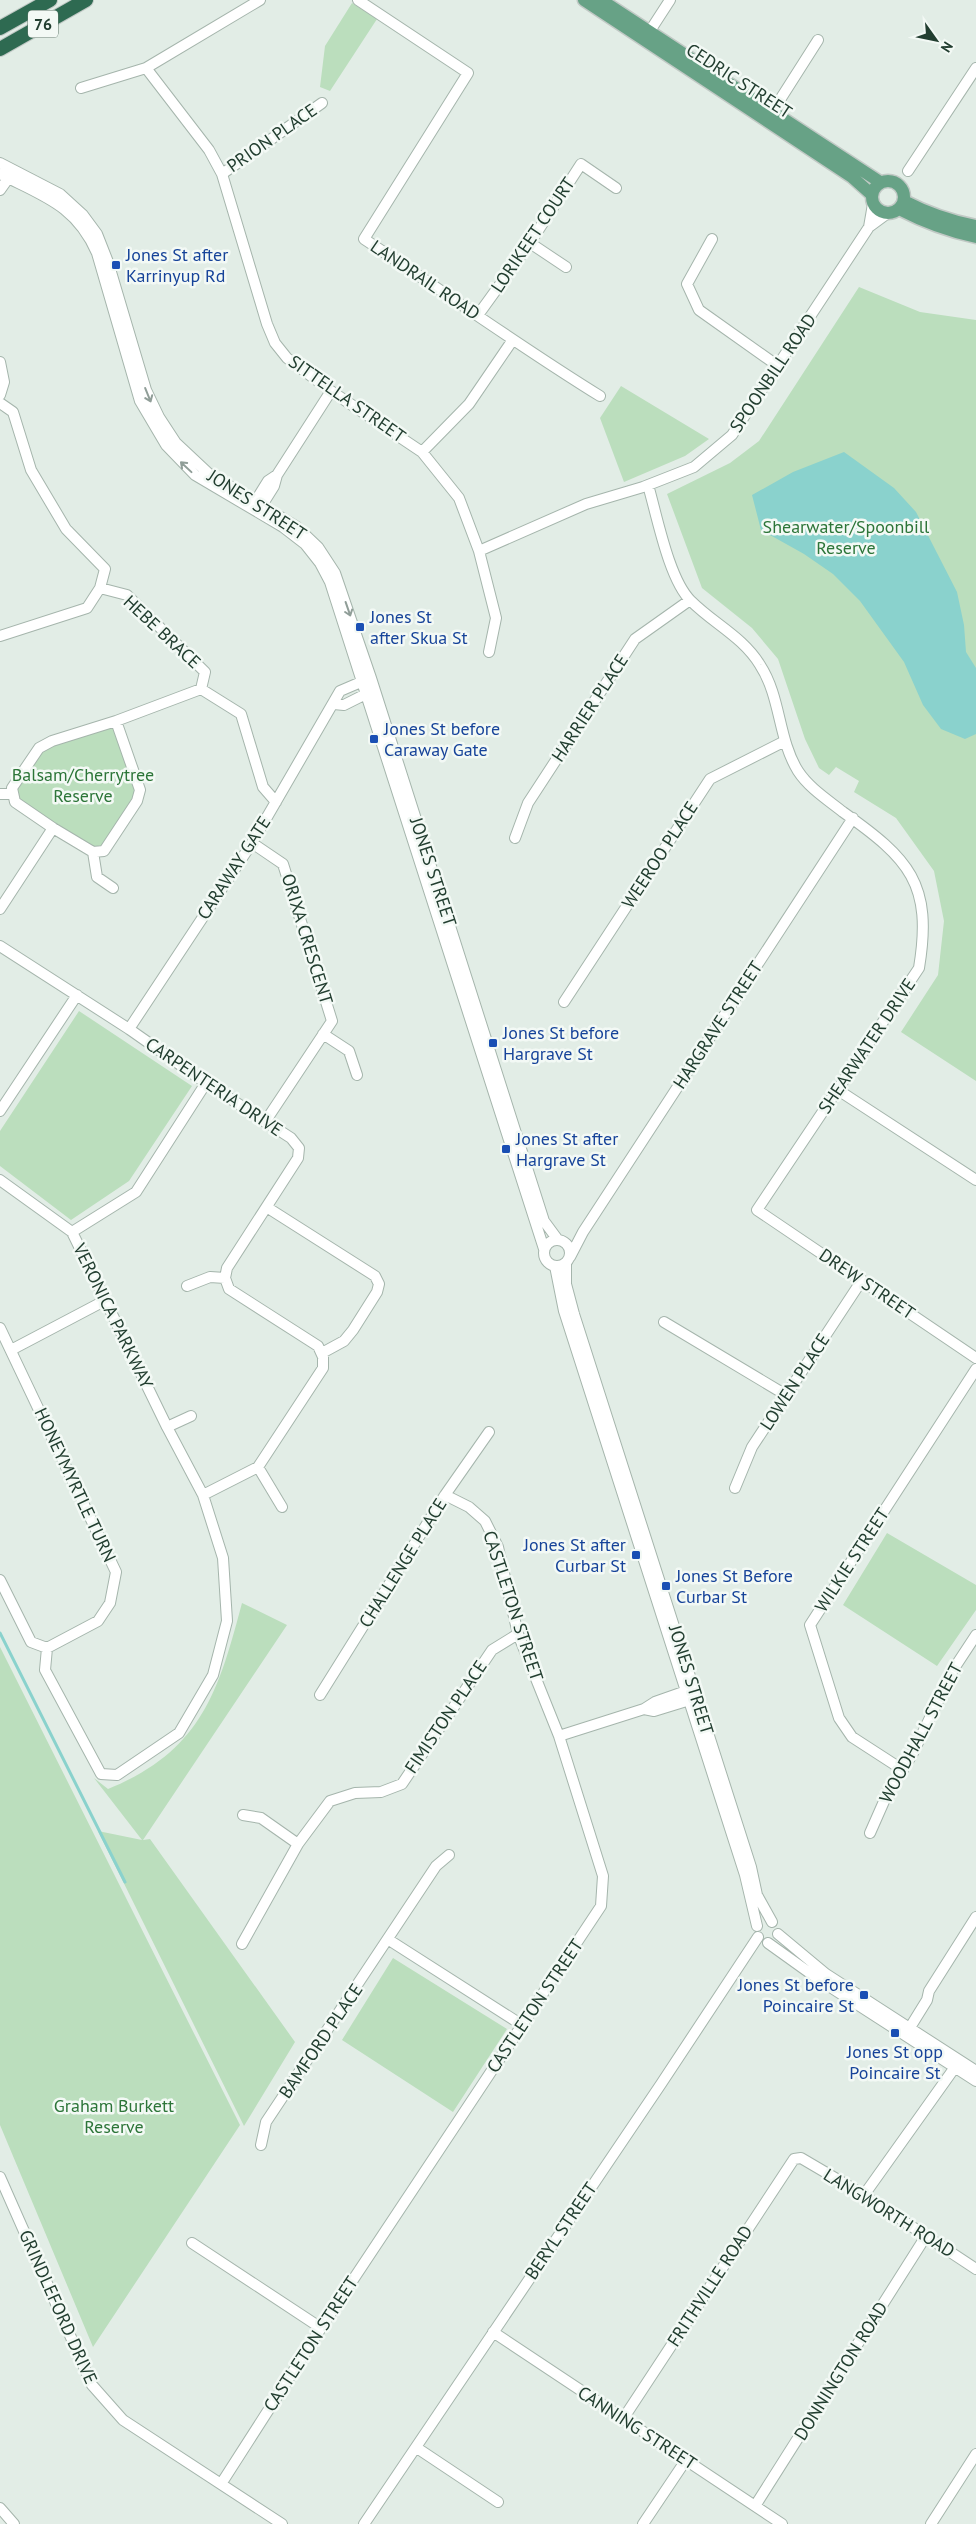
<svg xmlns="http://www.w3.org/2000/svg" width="976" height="2524" font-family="'PT Sans',sans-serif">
<rect width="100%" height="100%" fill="#e2ede6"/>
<path fill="#bbdebd" d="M352,3L377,19L330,91L320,87L325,46Z
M859,287L920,312L976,320V1081L901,1032L938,975L944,921L934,871L896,818L854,792L859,781L836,767L829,775L819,768L805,739L778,659L752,628L702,588L667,494L730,463L759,441Z
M621,386L709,439L685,456L624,482L600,418Z
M116,721L140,790L104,851L93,852L15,802L12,788L39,748Z
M79,1011L192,1086L129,1181L71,1220L0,1166V1131Z
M887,1533L976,1585V1610L937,1666L843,1605Z
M242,1603L287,1625L143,1840L150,1839L295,2042L244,2126L98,1831L142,1840L94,1778L108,1789C201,1751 218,1693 242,1603Z
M0,1647L240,2125L93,2347L0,2125Z
M393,1958L507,2029L453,2112L342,2040Z"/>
<path fill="#8ad2cd" d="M844,452L894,488L916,512L957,592L964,625L966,652L976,668V734L965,739L941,729L923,705L904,662L860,601L833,574L804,554L761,530L752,495L793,472Z"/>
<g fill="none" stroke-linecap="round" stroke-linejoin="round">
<path stroke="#8ad2cd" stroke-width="3" d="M0,1633L125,1882"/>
<defs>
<path id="minor" d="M358,0L468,73L364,239C443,291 519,346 600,396
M646,37L670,0
M146,68L209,150L222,174L267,324L275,343L287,358L331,391L422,452L459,498L479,551L496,618L489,652
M81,88L146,68L260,0
M769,117L818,40
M0,163L60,194L83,215L97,234L108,262L146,390L159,417L176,443L208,473L297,527L318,547L335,573L371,678L544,1221L558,1240
M908,171L976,68
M0,174C43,196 76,205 97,253L140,401L166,445L195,475L283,527L305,544L320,563L330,582L544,1249
M222,174L322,103
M0,190L12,173
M869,227L888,213
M712,239L687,284L699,310L778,366
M530,243L566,267
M478,315L530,243L581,164L616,188
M0,362L4,382L0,395
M0,403L13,412L31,470L66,529L105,569L100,588L87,608L0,636
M422,452L469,404L512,341
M648,485C657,516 669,580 691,601C714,624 743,637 760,665C781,697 778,739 798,771C809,788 828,800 843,812C909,859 933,883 919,968L757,1210L976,1358
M253,505L268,481L277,475
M259,510L274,486L277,475L331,391
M479,551L586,504L643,487L694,467L732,435L869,227L873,204
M100,588L127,595L205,672L201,689
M334,704L344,705L372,691
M116,721L140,790L137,801L104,851L93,852L53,828L15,802L12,788L39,748L52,741L116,721L201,689L241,714L263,787L276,802
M0,794H11
M515,838L528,803L635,639L690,600
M252,843L283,864L332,1021L265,1122
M93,852L97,877L113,888
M0,909L53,828
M0,946L129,1029L206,1083L291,1138L299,1148L298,1158L227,1268L225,1278L229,1289L318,1346L323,1357V1368L258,1467L203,1495
M564,1002L710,779L785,741
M129,1029L252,843L340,691L368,679
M323,1034L349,1051L357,1075
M838,1090L976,1180
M0,1111L77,995
M0,1180L72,1232L167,1427L203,1495L223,1558L227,1621L213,1675L179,1733L117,1775L101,1774L45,1670L47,1648
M268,1208L375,1276L379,1284L377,1292L353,1330L344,1341L322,1353
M72,1232L136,1192L206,1083
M544 1253a13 13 0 1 1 26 0a13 13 0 1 1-26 0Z
M570,1257L583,1232L853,818
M566,1263V1284L574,1314L751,1867L757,1895L772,1922
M555,1266L564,1311L745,1875L757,1926
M187,1286L210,1277L225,1278
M664,1322L786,1395
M0,1328L116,1572L110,1603L98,1621L47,1648L31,1642L0,1580
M11,1350L106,1300
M167,1427L191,1416
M258,1467L282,1507
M735,1488L752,1447L862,1280
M320,1695L445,1495L489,1432
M644,1709L654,1711L693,1699
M559,1736L644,1709L655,1702L692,1689
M903,1770L852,1737L839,1718L810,1625L976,1369
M243,1815L261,1818L298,1844
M870,1833L889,1790L912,1755L953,1670L976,1635
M778,1934L826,1974L976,2071
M389,1940L522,2025
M768,1943L821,1981L976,2081
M242,1944L298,1844L330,1801L355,1793L381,1792L402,1784L492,1650L518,1634
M906,2034L927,2000L929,1991L976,1917
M261,2145L266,2122L436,1866L449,1855
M0,2177L92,2385L123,2420L282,2524
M864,2195L958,2063
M192,2243L321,2328
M493,2332L782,2524
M623,2419L794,2159L801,2158L864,2195L976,2269
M417,2448L498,2502
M221,2484L321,2328L601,1906L603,1876L559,1736L518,1634L498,1547L485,1521L469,1507L445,1495
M755,2506L926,2236
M0,2508L14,2524
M364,2524L661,2084L758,1937
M643,2524L686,2460
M931,2524L976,2454"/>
<path id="major" d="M584,0L852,177L871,194
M601,0L880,182
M872 197a16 16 0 1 1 32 0a16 16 0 1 1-32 0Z
M904,201C927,213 950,221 976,226
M899,209C924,222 948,231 976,237"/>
<path id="highway" d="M0,28L50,0
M0,49L86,0"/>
</defs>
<use href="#minor" stroke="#a5b5ac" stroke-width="12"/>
<use href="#major" stroke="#c1c9c5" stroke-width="15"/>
<use href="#highway" stroke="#c1c9c5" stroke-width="16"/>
<use href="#minor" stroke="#fff" stroke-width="10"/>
<use href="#major" stroke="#67a286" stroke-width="12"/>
<use href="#highway" stroke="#2e6a51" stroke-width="14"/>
</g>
<defs><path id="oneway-shaft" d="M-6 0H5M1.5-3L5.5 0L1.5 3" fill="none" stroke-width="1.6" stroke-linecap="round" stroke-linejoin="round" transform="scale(1.25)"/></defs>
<g stroke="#909e98">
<use href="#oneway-shaft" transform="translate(148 395) rotate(68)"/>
<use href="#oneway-shaft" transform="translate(186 467) rotate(-137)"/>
<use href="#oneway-shaft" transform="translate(348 609) rotate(71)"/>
</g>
<g fill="#1a4fb4" stroke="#f3f9f5" stroke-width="2">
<rect x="111" y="260" width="10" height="10" rx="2.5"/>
<rect x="355" y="622" width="10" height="10" rx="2.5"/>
<rect x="369" y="734" width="10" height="10" rx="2.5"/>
<rect x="488" y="1038" width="10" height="10" rx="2.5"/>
<rect x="501" y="1144" width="10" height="10" rx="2.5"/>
<rect x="631" y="1550" width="10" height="10" rx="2.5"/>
<rect x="661" y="1581" width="10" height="10" rx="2.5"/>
<rect x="859" y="1990" width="10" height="10" rx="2.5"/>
<rect x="890" y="2028" width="10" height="10" rx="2.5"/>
</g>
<g text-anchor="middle" stroke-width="5" stroke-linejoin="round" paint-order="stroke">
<rect fill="#f3f9f5" stroke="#61766b" stroke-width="1" x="28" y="10.5" width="30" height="27" rx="4"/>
<g font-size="16" font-weight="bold" fill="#223e30">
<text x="43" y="30">76</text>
</g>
<g font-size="18" fill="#223e30" stroke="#f3f9f5">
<text transform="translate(739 81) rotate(33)" y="6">CEDRIC STREET</text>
<text transform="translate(272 138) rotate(-35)" y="6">PRION PLACE</text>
<text transform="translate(533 235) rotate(-56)" y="6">LORIKEET COURT</text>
<text transform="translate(425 280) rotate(34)" y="6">LANDRAIL ROAD</text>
<text transform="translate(773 373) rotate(-56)" y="6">SPOONBILL ROAD</text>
<text transform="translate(347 399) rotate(35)" y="6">SITTELLA STREET</text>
<text transform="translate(257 505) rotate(33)" y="6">JONES STREET</text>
<text transform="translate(162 632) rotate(43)" y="6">HEBE BRACE</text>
<text transform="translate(590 708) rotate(-57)" y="6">HARRIER PLACE</text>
<text transform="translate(660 855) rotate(-57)" y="6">WEEROO PLACE</text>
<text transform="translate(234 868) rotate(-57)" y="6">CARAWAY GATE</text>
<text transform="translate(433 872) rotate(72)" y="6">JONES STREET</text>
<text transform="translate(307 939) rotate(73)" y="6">ORIXA CRESCENT</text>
<text transform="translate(718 1025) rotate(-57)" y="6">HARGRAVE STREET</text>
<text transform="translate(867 1046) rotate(-56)" y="6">SHEARWATER DRIVE</text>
<text transform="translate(214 1087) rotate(34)" y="6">CARPENTERIA DRIVE</text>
<text transform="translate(867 1284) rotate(34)" y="6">DREW STREET</text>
<text transform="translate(113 1316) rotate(64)" y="6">VERONICA PARKWAY</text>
<text transform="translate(795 1382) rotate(-57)" y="6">LOWEN PLACE</text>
<text transform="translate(75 1485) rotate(65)" y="6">HONEYMYRTLE TURN</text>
<text transform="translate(852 1560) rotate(-57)" y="6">WILKIE STREET</text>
<text transform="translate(403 1563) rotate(-58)" y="6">CHALLENGE PLACE</text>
<text transform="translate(513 1606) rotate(72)" y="6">CASTLETON STREET</text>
<text transform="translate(691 1680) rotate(73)" y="6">JONES STREET</text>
<text transform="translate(446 1717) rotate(-56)" y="6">FIMISTON PLACE</text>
<text transform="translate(921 1733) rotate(-62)" y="6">WOODHALL STREET</text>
<text transform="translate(535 2006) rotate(-56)" y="6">CASTLETON STREET</text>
<text transform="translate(321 2041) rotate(-56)" y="6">BAMFORD PLACE</text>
<text transform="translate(889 2213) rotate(32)" y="6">LANGWORTH ROAD</text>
<text transform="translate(561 2231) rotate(-56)" y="6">BERYL STREET</text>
<text transform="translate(710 2286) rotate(-57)" y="6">FRITHVILLE ROAD</text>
<text transform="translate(58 2307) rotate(66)" y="6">GRINDLEFORD DRIVE</text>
<text transform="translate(311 2344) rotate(-57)" y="6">CASTLETON STREET</text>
<text transform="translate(841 2371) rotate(-58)" y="6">DONNINGTON ROAD</text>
<text transform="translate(637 2428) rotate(33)" y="6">CANNING STREET</text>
</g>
<g font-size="18" fill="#164399" stroke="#f3f9f5" text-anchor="start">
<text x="126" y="261">Jones St after<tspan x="126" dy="21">Karrinyup Rd</tspan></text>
<text x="370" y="623">Jones St<tspan x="370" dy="21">after Skua St</tspan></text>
<text x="384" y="735">Jones St before<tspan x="384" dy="21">Caraway Gate</tspan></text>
<text x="503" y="1039">Jones St before<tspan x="503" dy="21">Hargrave St</tspan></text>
<text x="516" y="1145">Jones St after<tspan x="516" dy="21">Hargrave St</tspan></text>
<text x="626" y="1551" text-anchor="end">Jones St after<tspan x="626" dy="21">Curbar St</tspan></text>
<text x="676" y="1582">Jones St Before<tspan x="676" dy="21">Curbar St</tspan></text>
<text x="854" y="1991" text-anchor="end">Jones St before<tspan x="854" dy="21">Poincaire St</tspan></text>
<text x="895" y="2058" text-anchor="middle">Jones St opp<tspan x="895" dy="21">Poincaire St</tspan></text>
</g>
<g font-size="18" fill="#2c7538" stroke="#f3f9f5">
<text x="846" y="533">Shearwater/Spoonbill<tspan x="846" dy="21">Reserve</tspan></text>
<text x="83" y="781">Balsam/Cherrytree<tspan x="83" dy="21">Reserve</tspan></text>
<text x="114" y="2112">Graham Burkett<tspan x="114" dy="21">Reserve</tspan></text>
</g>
</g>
<g transform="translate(936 40) rotate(123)" stroke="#f3f9f5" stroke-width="4" paint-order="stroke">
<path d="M0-4L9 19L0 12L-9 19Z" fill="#223e30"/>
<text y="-8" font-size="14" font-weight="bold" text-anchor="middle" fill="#223e30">N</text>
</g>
</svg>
